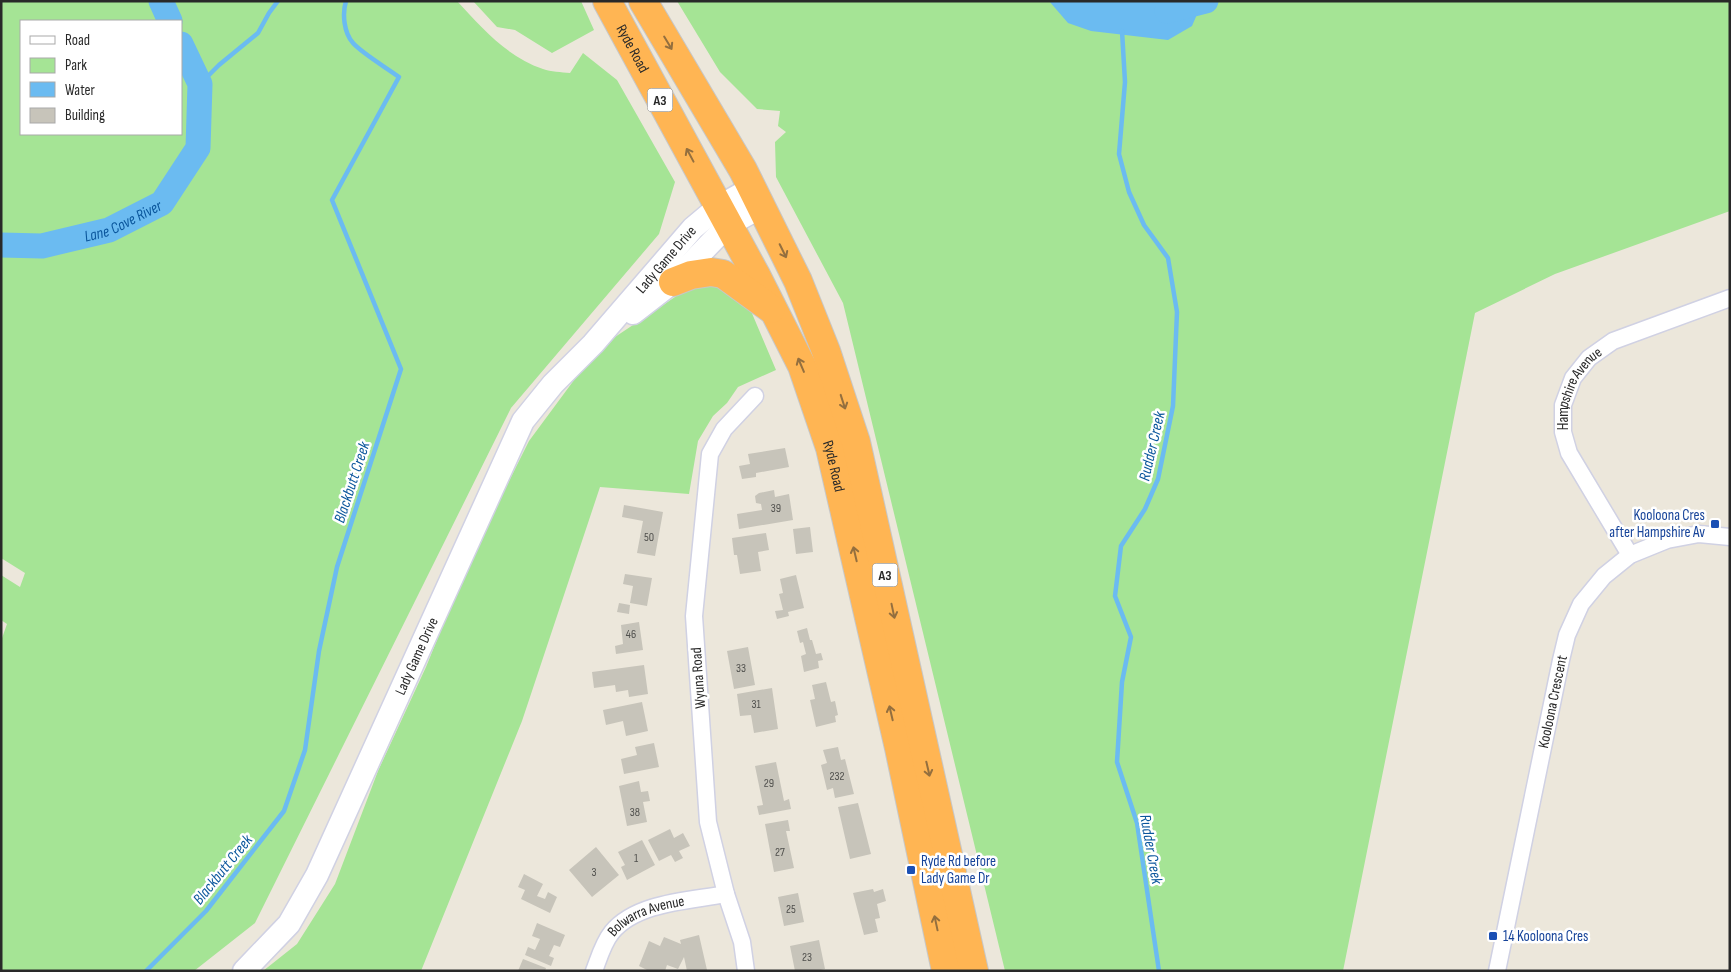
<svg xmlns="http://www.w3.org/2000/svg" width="1731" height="972" font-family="'Sofia Sans Condensed',sans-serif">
<rect width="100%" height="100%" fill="#ece7db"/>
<path fill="#a5e495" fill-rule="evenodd" d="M1,1H457C482,28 507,57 543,69C551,72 561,72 570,73L583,53L617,80L675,182L659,234L511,408L255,923L194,971H1V641L7,624L1,620V575L20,587L25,573L1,558V251L39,246L1,241ZM21,21H181V134H21Z
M473,1H581L594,30L552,53L515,30L497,27Z
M677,1H1730V211L1555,274L1475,313L1343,971H1005L843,303L776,177L775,142L786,132L778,126L780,111L757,109L720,72Z
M702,283L728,285L751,311L776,370L738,387L727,403L713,416L698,441L689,494L600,487L522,721L421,971H263L297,944L335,884L378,771L426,667L469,561L529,441L597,349L687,289Z"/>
<path fill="#6bbbf1" d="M1049,1H1198V12L1192,26L1168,40L1091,31L1068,23Z
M1,241L42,246L1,251Z"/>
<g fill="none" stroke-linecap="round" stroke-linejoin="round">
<path stroke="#6bbbf1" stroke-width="4.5" d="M1122,31L1125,82L1119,154L1129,192L1144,225L1168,258L1177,312L1173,406L1158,479L1145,509L1121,546L1115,596L1131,637L1122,682L1117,762L1137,823L1159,971
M200,84L219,65L258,33L269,13L278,1
M146,971L206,911L284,811L305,750L319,651L337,567L401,369L332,200L399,77C387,68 363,54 353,43C344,33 342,14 346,1"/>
<g stroke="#6bbbf1" stroke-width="25">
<path d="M161,1L170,21"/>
<path d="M1167,11L1206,1"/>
<path id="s1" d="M1,245L42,246L109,230L162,203L198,148L200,84L181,44"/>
</g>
</g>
<path fill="#c7c4ba" d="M785,448L789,467L756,473V477L742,479L739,466L750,464L748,454Z
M774,490L775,497L789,494L793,520L739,529L737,514L762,510L761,504L756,503L755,496L759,493Z
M624,505L663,512L655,556L637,553L643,521L622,517Z
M810,527L813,552L796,554L793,529Z
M766,533L769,550L758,552L761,571L740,574L737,555H734L732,538Z
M625,574L652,578L647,606L630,603L633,586L623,584Z
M796,575L804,608L788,612L789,616L777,619L775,611L783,610L779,594L783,593L780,579Z
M619,603L630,605L629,614L617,612Z
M639,622L643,650L616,654L615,646L623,644L621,625Z
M807,628L810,640H812L816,654L821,653L823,660L818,661L819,668L804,672L801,656L806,654L803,642L800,643L797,631Z
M748,647L755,685L734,689L727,651Z
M644,665L648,694L629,697L628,690L616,692L615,685L594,688L592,672Z
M826,682L831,702L835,701L838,715L835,716L836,722L816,727L810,700L815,699L812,685Z
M772,688L778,729L754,733L751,715L740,716L737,694Z
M642,702L648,731L626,736L623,721L606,725L603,710Z
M654,743L659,767L624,774L621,759L637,755L635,747Z
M838,747L841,760L845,759L854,794L835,798L833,788L827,790L821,765L827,763L823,750Z
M776,762L784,801L789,799L791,809L759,815L757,806L763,805L755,766Z
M639,781L641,792L648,791L650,801L643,802L647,822L627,826L619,786Z
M858,803L871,854L850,859L838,807Z
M788,820L790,831H786L794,868L774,872L765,824Z
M670,829L674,838L683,833L690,846L679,851L683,858L675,862L671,855L659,861L648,840Z
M642,840L655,865L627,880L621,867L625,865L618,852Z
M596,847L619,875L592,897L569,870Z
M524,874L543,884L537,896L545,899L548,892L557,897L550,913L521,899L525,890L518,887Z
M873,889L874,892L883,889L886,901L877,904L880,918L875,919L878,932L864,935L853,893Z
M798,893L804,922L784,926L778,897Z
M537,923L565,935L560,947L554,945L549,956L554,958L551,966L525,955L528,947L535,950L540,939L532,936Z
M699,935L707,970L687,971L684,957L678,969L667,965L665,971H649L639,966L649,941L660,946L664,937L681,944L680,940Z
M819,940L825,969L816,971H795L790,946Z
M523,959L546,968L545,971H518Z"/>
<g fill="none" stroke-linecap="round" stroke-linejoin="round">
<defs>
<g id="street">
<path id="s2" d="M1630,555L1569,453L1563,432V405L1573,378L1589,358L1613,341L1730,298"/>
<path id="s3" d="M594,971C599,958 603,943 612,932C637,902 689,901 726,894"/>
<path d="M746,971L742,942L726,894L708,822L694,616L710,454L724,429L755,396"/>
<path id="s4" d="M1497,971L1561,660L1567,635L1581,604L1604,576L1630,555L1667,540L1699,534L1730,537"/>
</g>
<g id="secondary">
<path d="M633,313L673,282L728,225L761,207"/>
<path id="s5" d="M244,971L289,924L317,875L523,421L553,384L593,344L693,228L718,207L752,188"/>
</g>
<g id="highway">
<path id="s6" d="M607,1L757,277L802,366L830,448L899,748L946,971"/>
<path d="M643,1L743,170L798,281L826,351L856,442L974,971"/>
<path d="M673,282L691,275L711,272L723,274L771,309"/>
</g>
</defs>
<use href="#street" stroke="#d0d1e3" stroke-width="19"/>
<use href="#secondary" stroke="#d0d1e3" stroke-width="25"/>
<use href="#highway" stroke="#c7c7c7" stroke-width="30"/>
<use href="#street" stroke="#fff" stroke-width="16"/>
<use href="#secondary" stroke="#fff" stroke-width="22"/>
<use href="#highway" stroke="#ffb553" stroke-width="28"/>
</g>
<defs><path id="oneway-shaft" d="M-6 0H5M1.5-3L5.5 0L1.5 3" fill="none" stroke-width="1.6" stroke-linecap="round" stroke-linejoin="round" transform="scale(1.25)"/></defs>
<g stroke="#946f3e">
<use href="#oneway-shaft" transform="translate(668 43) rotate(59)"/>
<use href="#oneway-shaft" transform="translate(690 155) rotate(-118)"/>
<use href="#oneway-shaft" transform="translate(783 251) rotate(64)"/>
<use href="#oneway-shaft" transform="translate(801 365) rotate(-113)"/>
<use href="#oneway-shaft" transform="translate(843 402) rotate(72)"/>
<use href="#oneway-shaft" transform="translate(855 554) rotate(-103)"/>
<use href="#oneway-shaft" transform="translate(893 611) rotate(78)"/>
<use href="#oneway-shaft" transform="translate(891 713) rotate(-103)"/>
<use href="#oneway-shaft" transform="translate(928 769) rotate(77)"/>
<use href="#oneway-shaft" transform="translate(936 923) rotate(-102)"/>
</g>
<g fill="#1a4fb4" stroke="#fff" stroke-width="2">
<rect x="1710" y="519" width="10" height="10" rx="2.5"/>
<rect x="906" y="865" width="10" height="10" rx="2.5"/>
<rect x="1488" y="931" width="10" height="10" rx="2.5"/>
</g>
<g text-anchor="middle" stroke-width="5" stroke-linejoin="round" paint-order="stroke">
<g font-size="12" fill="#50504d">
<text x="776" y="512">39</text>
<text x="649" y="541">50</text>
<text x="631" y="638">46</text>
<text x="741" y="672">33</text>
<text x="756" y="708">31</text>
<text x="837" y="780">232</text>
<text x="769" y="787">29</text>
<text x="635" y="816">38</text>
<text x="780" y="856">27</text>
<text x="636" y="862">1</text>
<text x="594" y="876">3</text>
<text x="791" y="913">25</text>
<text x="807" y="961">23</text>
</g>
<g fill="#fff" stroke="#696969" stroke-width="1">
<rect x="647.5" y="88.5" width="25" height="23" rx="4"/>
<rect x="872.5" y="563.5" width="25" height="23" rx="4"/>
</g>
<g font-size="14" font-weight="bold" fill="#292929">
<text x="660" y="105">A3</text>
<text x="885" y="580">A3</text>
</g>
<g font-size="15" fill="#292929" stroke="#fff">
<text dy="5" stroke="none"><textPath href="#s6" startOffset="54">Ryde Road</textPath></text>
<text dy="5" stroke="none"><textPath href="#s5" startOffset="836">Lady Game Drive</textPath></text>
<text dy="5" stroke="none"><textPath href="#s2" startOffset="189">Hampshire Avenue</textPath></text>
<text dy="5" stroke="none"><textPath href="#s6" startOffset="519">Ryde Road</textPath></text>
<text dy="5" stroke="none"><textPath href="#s5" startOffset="362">Lady Game Drive</textPath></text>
<text transform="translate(698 678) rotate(-94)" y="5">Wyuna Road</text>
<text dy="5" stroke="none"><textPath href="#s4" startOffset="275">Kooloona Crescent</textPath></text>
<text dy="5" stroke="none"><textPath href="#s3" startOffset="82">Bolwarra Avenue</textPath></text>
</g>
<g font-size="15" fill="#164399" stroke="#fff" text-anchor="start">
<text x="1705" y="520" text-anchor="end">Kooloona Cres<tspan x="1705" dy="17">after Hampshire Av</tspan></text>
<text x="921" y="866">Ryde Rd before<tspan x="921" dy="17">Lady Game Dr</tspan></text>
<text x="1503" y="941">14 Kooloona Cres</text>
</g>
<g font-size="16" font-style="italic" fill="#0a569c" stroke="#fff">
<text dy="6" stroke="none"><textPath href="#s1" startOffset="126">Lane Cove River</textPath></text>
<text transform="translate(1151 446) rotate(-77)" y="6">Rudder Creek</text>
<text transform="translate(351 482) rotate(-72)" y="6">Blackbutt Creek</text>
<text transform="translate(1152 849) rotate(80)" y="6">Rudder Creek</text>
<text transform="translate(222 869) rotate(-51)" y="6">Blackbutt Creek</text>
</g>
</g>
<rect width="1731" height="972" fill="none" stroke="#292929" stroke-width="5"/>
<rect x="20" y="20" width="162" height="115" fill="#ffffff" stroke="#a9a9a9"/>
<rect x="30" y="36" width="25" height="8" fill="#ffffff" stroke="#a9a9a9"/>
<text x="65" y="45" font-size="15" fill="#292929">Road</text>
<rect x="30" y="58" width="25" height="15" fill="#a5e495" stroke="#a9a9a9"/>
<text x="65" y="70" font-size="15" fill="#292929">Park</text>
<rect x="30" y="82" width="25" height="15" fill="#6bbbf1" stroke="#a9a9a9"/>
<text x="65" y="95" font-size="15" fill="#292929">Water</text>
<rect x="30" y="108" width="25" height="15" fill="#c7c4ba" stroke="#a9a9a9"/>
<text x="65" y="120" font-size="15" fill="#292929">Building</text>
</svg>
